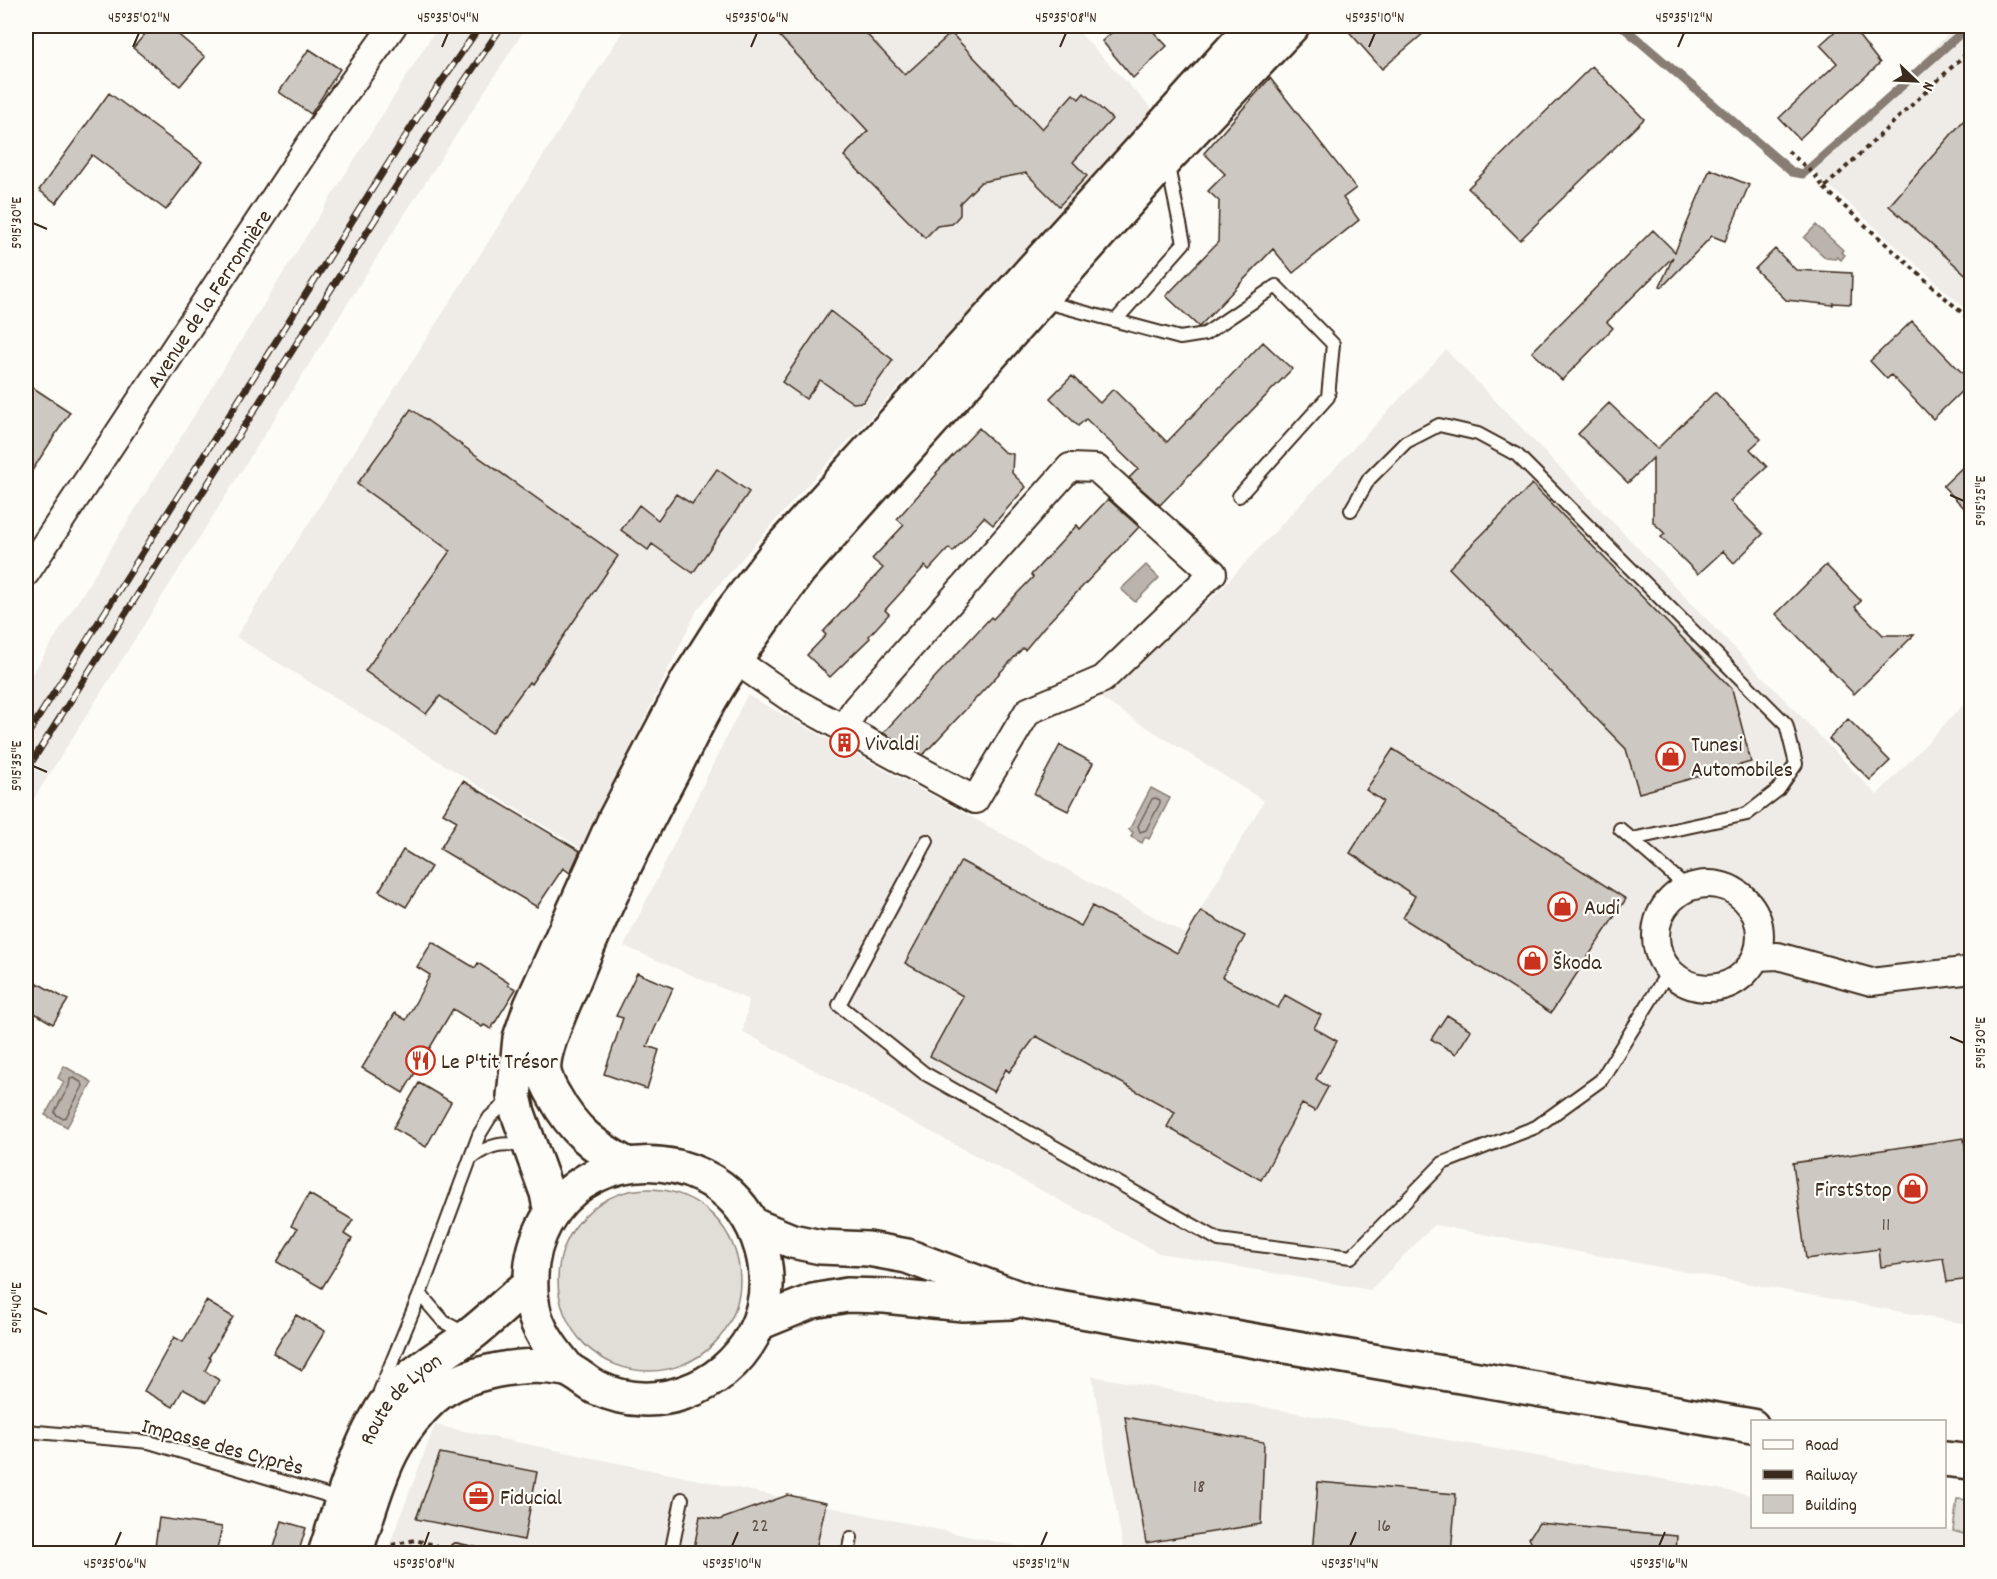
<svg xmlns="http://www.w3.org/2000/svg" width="1997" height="1579" font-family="Dekko,sans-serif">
<rect width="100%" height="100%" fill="#fdfcf7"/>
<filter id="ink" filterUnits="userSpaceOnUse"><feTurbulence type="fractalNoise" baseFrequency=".0167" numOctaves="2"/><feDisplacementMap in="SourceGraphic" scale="12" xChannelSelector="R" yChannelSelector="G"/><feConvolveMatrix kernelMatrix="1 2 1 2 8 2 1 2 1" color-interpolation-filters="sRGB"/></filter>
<g filter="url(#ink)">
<path fill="#efece7" d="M438,26H527L384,246L26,811V684Z
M626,26H1073L1155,112L799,494L697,610L582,849L236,637Z
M1956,26H1971V314L1813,171Z
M1446,350L1877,795L1971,697V1325L1434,1225L1370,1290L1159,1253L743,1032L749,1000L624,946L747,695L1186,934L1264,801L1094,694L1211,599Z
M1092,1376L1752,1495V1526H1929L1953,1531L1971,1535V1553H1124Z
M435,1425L1050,1553L386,1554Z"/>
<path fill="#e1ded7" stroke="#8e847a" stroke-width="1.5" d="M558 1280a91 91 0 1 1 182 0a91 91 0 1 1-182 0Z
M1957,1499L1971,1500V1536L1953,1531Z"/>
<path fill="#bbb4ad" stroke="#887d74" stroke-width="1.5" d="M1816,225L1843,250L1841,252L1845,255L1841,260L1837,257L1835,259L1826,258L1804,238Z
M1146,565L1159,578L1135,602L1121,589Z
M1151,788L1170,798L1149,839L1145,837L1142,843L1131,837L1133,832L1129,830Z
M64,1066L92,1082L67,1127L45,1115L64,1082L58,1078Z"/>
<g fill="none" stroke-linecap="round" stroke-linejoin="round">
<path stroke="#6e6157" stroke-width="1.5" d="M1155,798L1160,800V803L1146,830L1140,832L1138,826L1152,799Z
M74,1078L82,1083L83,1086L66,1117L62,1118L55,1114V1111L69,1086L70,1079Z"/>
<path stroke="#887d74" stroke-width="9" d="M1622,26L1792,172L1803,174L1969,26"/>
</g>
<path fill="#cdc8c2" stroke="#3b2a1e" stroke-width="1.5" d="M152,26H168L205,57L180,86L133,48Z
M770,26H859L905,75L951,33L1042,129L1073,94L1079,99L1084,93L1112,119L1073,162L1087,176L1059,206L1026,173L981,182L960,203V215L952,224L937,226L925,238L844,156L868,131Z
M1119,26H1148L1167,46L1133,78L1102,41Z
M1344,26H1432L1382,69Z
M1841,26H1851L1880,63L1799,139L1779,118L1837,63L1820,45Z
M309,49L340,69L311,114L279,92Z
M1592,66L1644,119L1520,240L1468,188Z
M1270,78L1356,188L1343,198L1359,220L1293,273L1273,249L1199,327L1166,296L1218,242L1219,201L1208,191L1225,174L1204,153Z
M109,93L202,162L166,210L92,155L56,203L39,190Z
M1971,112V279L1889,206Z
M1710,169L1749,185L1725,241L1712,236L1662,287L1660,286L1673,257L1607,322L1613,328L1562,380L1532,352L1653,230L1675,252Z
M1775,249L1796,270L1852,273L1851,304L1833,303V305L1786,300L1755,269Z
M830,311L893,360L863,402L853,403L820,380L806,399L782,382Z
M1912,321L1971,382L1933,419L1891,375L1887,379L1870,361Z
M1263,342L1292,369L1160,505L1129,478L1138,469L1086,419L1078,426L1050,398L1072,376L1100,403L1113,389L1167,442Z
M26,383L70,412L26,480Z
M1715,392L1761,439L1750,449L1767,467L1730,501L1763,534L1734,563L1723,551L1698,574L1661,537L1665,534L1653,522V458L1628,483L1578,434L1609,403L1657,449Z
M411,409L618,556L531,684L529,682L492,733L440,696L426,714L365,671L450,551L357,484Z
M979,428L1004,452L1013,454L1012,473L1026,487L993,525L984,517L953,552L949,548L929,570L925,566L885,610L889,614L869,636L870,638L830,677L807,655L826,635L823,632L883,568L872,559L904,525L897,519L937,474L936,473Z
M1971,459V515L1943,486Z
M717,469L749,492L693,573L652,544L648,550L621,530L639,505L658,520L676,494L692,504Z
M1532,484L1732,689L1751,762L1639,793L1626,749L1449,568Z
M1108,499L1139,527L1044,627L1025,650L1023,648L923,755L883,733L991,617L993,619L1033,577L1031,575L1077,525L1080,529Z
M1826,565L1861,601L1855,607L1883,635H1914L1854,694L1776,614Z
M1848,719L1890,761L1870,780L1829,739Z
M1060,745L1093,763L1068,811L1034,794Z
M1393,749L1626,899L1551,1013L1403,918L1415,896L1350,853L1383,801L1366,790Z
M463,781L580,851L570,873L563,868L537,907L440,849L457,821L443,813Z
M403,850L431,867L406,907L379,891Z
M961,861L1081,926L1092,906L1177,953L1201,911L1245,936L1222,977L1278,1008L1285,995L1321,1015L1314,1028L1337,1041L1316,1079L1328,1087L1315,1111L1302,1104L1261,1180L1167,1127L1175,1112L1036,1036L1009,1072L1006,1069L994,1092L930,1056L963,996L905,963Z
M432,942L475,968L478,963L509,983L508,985L516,989L491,1029L484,1025L482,1027L453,1009L403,1093L362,1068L395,1013L406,1020L430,975L417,967Z
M637,973L673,988L647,1046L659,1050L647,1089L604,1074L623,1018L616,1016Z
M37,983L68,1000L53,1024L26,1008V1001Z
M1447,1015L1471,1030L1456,1054L1431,1039Z
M419,1083L451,1102L426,1147L393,1128Z
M1964,1138L1971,1197V1279L1947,1282L1943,1258L1881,1267L1879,1249L1806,1259L1793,1163Z
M309,1194L353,1220L344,1234L352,1239L322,1288L277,1262L297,1229L291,1226Z
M206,1301L233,1317L209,1357L211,1359L205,1371L219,1380L207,1402L183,1389L173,1407L144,1391L174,1337L183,1342Z
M296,1315L325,1331L302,1370L273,1353Z
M1125,1417L1264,1442L1261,1524L1146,1543Z
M440,1453L537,1472L524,1540L416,1519Z
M1318,1482L1456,1494L1451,1554H1312Z
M788,1495L826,1503L815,1554H693L700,1516L719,1520Z
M159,1518L222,1527L216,1554H154Z
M282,1521L306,1528L298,1554H272Z
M1539,1523L1677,1536L1676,1554H1537L1529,1538Z"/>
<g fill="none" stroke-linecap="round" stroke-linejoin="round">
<defs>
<path id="service" d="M1042,301L1180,338L1205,334L1276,286L1333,344L1328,397L1239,496
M1116,320L1184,243L1167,162
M1351,510L1369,479L1406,442L1439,425L1478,434L1517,455L1786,724L1796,764L1778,790L1747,814L1632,839
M1620,829L1689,889
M927,841L839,1005L924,1073L1219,1240L1351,1257L1443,1163L1536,1127L1601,1080L1668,972
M471,1158C491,1144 502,1142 526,1146
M420,1294L444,1322L466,1334
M380,1391L420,1294L479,1135L490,1117L512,1098
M26,1431L149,1442L323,1494L341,1502
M456,1550L474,1554
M671,1554L682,1499
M848,1554L851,1538"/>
<g id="minor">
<path id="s1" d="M26,573L329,115L393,26"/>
<path d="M735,660L797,703L975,800L1028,711L1103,679L1213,573L1096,468L1070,467L856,708L843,728"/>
<circle cx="1708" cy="936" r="52"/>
<path d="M1757,957L1778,956L1871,982L1972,970"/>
</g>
<path id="secondary" d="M626,1164C593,1146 573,1130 555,1097C550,1089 546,1081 544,1072C541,1051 564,1003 573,982C603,908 638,836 676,765C688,741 700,716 714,693C740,650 770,610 799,570L1166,159L1292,26
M551,1213L547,1193L518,1113L514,1096L520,1038L531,1006L615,819L688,680L730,614L778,551L1253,26"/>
<g id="primary">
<path d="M753,1225L792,1241L821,1247L868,1249L907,1256L1029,1302L1752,1426"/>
<path d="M759,1323L813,1301L847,1295L885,1296L963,1304L1012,1302"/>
<path d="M1944,1459L1972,1462"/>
<path id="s2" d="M325,1554C341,1506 354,1455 380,1412C400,1377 439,1358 470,1335C491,1319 509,1300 530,1284"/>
<path d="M355,1554C366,1521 379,1472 396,1444C406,1427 419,1411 433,1398C464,1371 526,1361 565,1369C577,1372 586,1383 597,1388C655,1415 723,1390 753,1335C769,1304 770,1270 758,1238C748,1211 728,1188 702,1176C630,1141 544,1182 532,1263C530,1281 530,1299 535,1316C542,1337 555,1353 569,1370"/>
</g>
</defs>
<use href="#service" stroke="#3b2a1e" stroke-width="16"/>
<use href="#minor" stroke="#3b2a1e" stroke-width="30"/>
<use href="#secondary" stroke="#3b2a1e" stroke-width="38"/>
<use href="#primary" stroke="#3b2a1e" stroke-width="38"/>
<path stroke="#3b2a1e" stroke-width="4" stroke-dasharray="4.5 4.5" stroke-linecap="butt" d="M1788,151L1815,175L1824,188L1972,48
M1824,188L1972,322
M392,1545L415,1540L438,1546"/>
<use href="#service" stroke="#fdfcf7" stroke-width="12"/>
<use href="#minor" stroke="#fdfcf7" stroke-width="26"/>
<use href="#secondary" stroke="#fdfcf7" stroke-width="33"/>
<use href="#primary" stroke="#fdfcf7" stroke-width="33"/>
<defs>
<path id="rail" d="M26,737L424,107L480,26
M26,771L440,117L502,26"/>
</defs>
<use href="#rail" stroke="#3b2a1e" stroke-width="7"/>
<use href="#rail" stroke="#fdfcf7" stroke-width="4.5" stroke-dasharray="14" stroke-linecap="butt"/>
</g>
</g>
<path fill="none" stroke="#3b2a1e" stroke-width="2" d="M133,47L139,33M442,47L448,33M751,47L757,33M1060,47L1066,33M1369,47L1375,33M1678,47L1684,33M33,223L47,229M1950,495L1964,501M33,766L47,772M1950,1037L1964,1043M33,1308L47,1314M115,1546L121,1532M424,1546L429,1532M732,1546L738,1532M1041,1546L1047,1532M1350,1546L1356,1532M1659,1546L1665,1532"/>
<defs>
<symbol id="building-ring" viewBox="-11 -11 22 22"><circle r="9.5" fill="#fdfcf7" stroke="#c8321e" stroke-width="1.5"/><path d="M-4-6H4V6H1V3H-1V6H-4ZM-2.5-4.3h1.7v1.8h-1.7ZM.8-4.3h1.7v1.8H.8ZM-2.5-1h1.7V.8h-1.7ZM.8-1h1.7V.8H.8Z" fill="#c8321e"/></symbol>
<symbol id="shop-ring" viewBox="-11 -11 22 22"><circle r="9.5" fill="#fdfcf7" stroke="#c8321e" stroke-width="1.5"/><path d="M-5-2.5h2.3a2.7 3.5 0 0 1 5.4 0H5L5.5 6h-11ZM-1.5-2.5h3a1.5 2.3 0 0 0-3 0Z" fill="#c8321e"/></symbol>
<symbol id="restaurant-ring" viewBox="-11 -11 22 22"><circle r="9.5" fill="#fdfcf7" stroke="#c8321e" stroke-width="1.5"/><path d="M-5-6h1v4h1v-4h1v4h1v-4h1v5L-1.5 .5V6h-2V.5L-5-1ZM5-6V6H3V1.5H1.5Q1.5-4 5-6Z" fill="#c8321e"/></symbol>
<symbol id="office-ring" viewBox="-11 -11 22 22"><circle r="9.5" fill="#fdfcf7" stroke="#c8321e" stroke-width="1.5"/><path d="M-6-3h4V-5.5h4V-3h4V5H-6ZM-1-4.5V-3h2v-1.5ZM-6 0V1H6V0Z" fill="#c8321e"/></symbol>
</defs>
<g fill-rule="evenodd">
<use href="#building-ring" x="828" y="726" width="33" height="33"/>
<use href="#shop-ring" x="1654" y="740" width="33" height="33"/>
<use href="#shop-ring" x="1546" y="890" width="33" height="33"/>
<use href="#shop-ring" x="1516" y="944" width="33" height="33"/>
<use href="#restaurant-ring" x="404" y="1044" width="33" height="33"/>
<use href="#shop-ring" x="1896" y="1172" width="33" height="33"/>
<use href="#office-ring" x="462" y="1480" width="33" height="33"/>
</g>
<g text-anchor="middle" stroke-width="4.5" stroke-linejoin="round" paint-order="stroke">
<g font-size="20" fill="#605247">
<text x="1886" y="1230">11</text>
<text x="1199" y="1492">18</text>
<text x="760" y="1531">22</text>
<text x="1384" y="1531">16</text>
</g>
<g font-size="22" fill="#3b2a1e" stroke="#fdfcf7">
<text dy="8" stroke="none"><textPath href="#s1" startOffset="330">Avenue de la Ferronnière</textPath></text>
<text dy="8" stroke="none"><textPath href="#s2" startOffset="176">Route de Lyon</textPath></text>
<text transform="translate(223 1445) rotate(15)" y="8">Impasse des Cyprès</text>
</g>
<g font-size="22" fill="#3b2a1e" stroke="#fdfcf7" text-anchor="start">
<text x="865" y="750">Vivaldi</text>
<text x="1691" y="751">Tunesi<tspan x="1691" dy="25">Automobiles</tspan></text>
<text x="1584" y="914">Audi</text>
<text x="1553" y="969">Škoda</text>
<text x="441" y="1068">Le P'tit Trésor</text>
<text x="1892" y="1196" text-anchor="end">FirstStop</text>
<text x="500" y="1504">Fiducial</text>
</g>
</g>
<rect width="1997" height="1579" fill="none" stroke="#fdfcf7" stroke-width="66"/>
<rect x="1751" y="1420" width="195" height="108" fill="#fdfcf7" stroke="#afa8a0" stroke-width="1.5"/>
<rect x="1763" y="1440" width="30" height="9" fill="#fdfcf7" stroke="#afa8a0" stroke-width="1.5"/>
<text x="1805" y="1450" font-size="18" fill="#3b2a1e">Road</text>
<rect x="1763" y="1470" width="30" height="9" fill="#3b2a1e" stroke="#afa8a0" stroke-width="1.5"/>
<text x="1805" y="1480" font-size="18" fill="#3b2a1e">Railway</text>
<rect x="1763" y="1495" width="30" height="18" fill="#cdc8c2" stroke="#afa8a0" stroke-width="1.5"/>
<text x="1805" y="1510" font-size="18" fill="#3b2a1e">Building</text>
<g transform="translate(1916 81) rotate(113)" stroke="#fdfcf7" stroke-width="4.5" paint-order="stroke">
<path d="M0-4.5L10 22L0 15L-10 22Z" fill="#3b2a1e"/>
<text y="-9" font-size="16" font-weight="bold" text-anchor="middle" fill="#3b2a1e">N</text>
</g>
<rect x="33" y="33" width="1931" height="1513" fill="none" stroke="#3b2a1e" stroke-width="2"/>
<g font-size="15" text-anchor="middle" fill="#3b2a1e">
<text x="139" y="22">45°35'02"N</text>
<text x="448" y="22">45°35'04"N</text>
<text x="757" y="22">45°35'06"N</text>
<text x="1066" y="22">45°35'08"N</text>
<text x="1375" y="22">45°35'10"N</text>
<text x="1684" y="22">45°35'12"N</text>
<text transform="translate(16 223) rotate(-90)" y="5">5°15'30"E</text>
<text transform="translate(1980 501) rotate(-90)" y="5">5°15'25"E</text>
<text transform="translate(16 766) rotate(-90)" y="5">5°15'35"E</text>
<text transform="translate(1980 1043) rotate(-90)" y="5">5°15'30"E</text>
<text transform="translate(16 1308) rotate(-90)" y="5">5°15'40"E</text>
<text x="115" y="1568">45°35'06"N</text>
<text x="424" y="1568">45°35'08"N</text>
<text x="732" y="1568">45°35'10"N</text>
<text x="1041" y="1568">45°35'12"N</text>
<text x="1350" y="1568">45°35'14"N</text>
<text x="1659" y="1568">45°35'16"N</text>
</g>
</svg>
